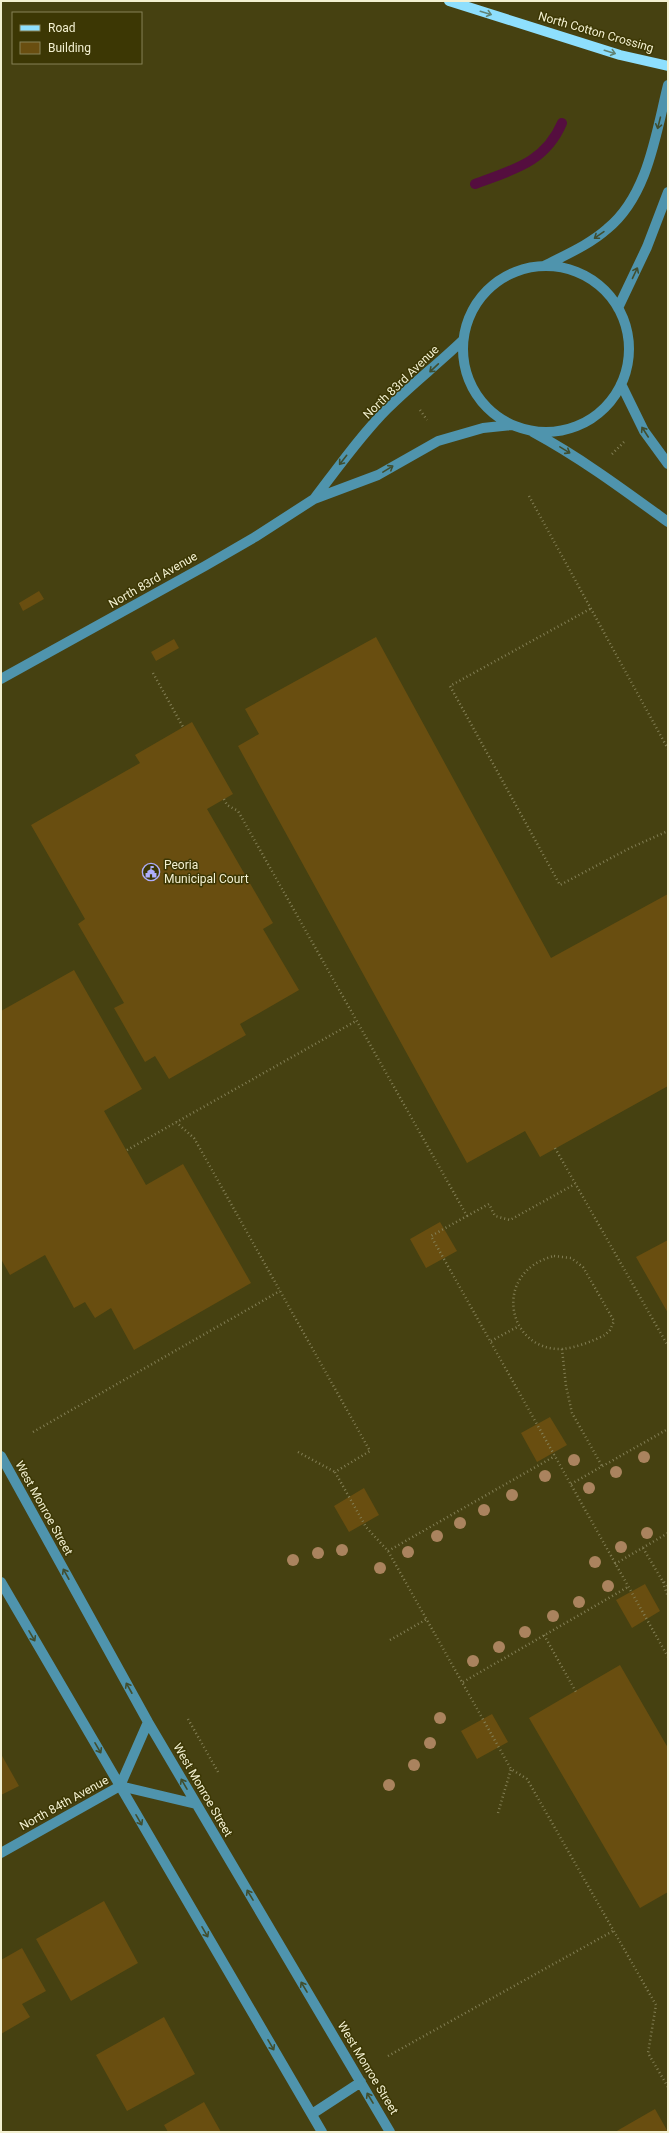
<svg xmlns="http://www.w3.org/2000/svg" width="669" height="2133" font-family="Roboto,sans-serif">
<rect width="100%" height="100%" fill="#464111"/>
<g fill="none" stroke-linecap="round" stroke-linejoin="round">
<path stroke="#550e3f" stroke-width="10" d="M475,184C512,170 545,163 562,123"/>
</g>
<path fill="#694e10" d="M39,591L44,599L23,611L19,603Z
M376,637L551,958L668,894V1086L540,1157L525,1131L467,1163L238,746L259,734L245,709Z
M174,639L179,648L156,661L151,652Z
M192,722L233,794L207,809L273,923L263,929L299,990L240,1024L246,1035L169,1079L155,1056L145,1062L114,1008L124,1003L78,924L85,919L31,825L140,763L135,755Z
M74,970L142,1089L104,1111L146,1185L183,1164L251,1283L134,1350L111,1308L95,1318L85,1302L74,1308L45,1255L10,1275L1,1259V1011Z
M440,1222L457,1251L426,1268L410,1239Z
M668,1240V1313L636,1257Z
M550,1417L567,1445L537,1462L521,1433Z
M364,1488L379,1515L349,1532L334,1506Z
M645,1584L660,1611L632,1628L616,1600Z
M620,1665L668,1748V1892L640,1908L529,1718Z
M492,1714L508,1742L477,1759L461,1731Z
M1,1754L19,1786L1,1795Z
M104,1901L138,1963L71,2001L36,1939Z
M22,1948L46,1991L22,2004L30,2017L1,2034V1960Z
M164,2017L195,2074L127,2111L96,2055Z
M204,2102L221,2132H168L164,2125Z
M655,2109L668,2132H615Z"/>
<g fill="none" stroke-linecap="round" stroke-linejoin="round">
<path stroke="#837f55" stroke-width="2.5" stroke-dasharray="1 3" stroke-linecap="butt" d="M420,410L427,420
M612,454L624,442
M529,496L668,749
M590,609L450,686L560,885L630,848L668,831
M153,673L183,727
M224,799L227,805L238,811L467,1216L431,1236L668,1657
M176,1122L194,1138L370,1451L335,1472L366,1527L388,1551L511,1769L527,1779L656,2005L648,2053L668,2087
M555,1148L668,1346
M127,1150L356,1021
M467,1216L489,1204L495,1216L510,1220L575,1184
M554,1256L571,1258L583,1267L614,1321L610,1330L605,1335C593,1341 575,1348 562,1349C507,1351 491,1272 554,1256Z
M491,1341L519,1326
M562,1349L566,1386L572,1413L602,1466
M33,1432L280,1291
M298,1452L335,1472
M571,1484L668,1429
M643,1548L662,1580L668,1586
M388,1551L555,1456
M615,1564L668,1533
M663,1582L668,1597
M544,1635L576,1692
M390,1640L427,1619
M463,1682L628,1587
M188,1719L218,1772
M498,1813L511,1769
M388,2056L613,1931"/>
<path stroke="#4f94ad" stroke-width="10" d="M544,266C565,255 589,245 607,229C648,196 656,133 668,85
M463 349a83 83 0 1 1 166 0a83 83 0 1 1-166 0Z
M618,308L647,247L668,192
M621,384L644,431L668,464
M533,432C581,458 624,490 668,522
M314,499C337,469 360,436 387,409C411,385 438,364 462,341
M1,679L205,566L255,537L314,499L378,475L438,441L483,428L511,425
M1,1456L148,1722L390,2132
M1,1582L322,2132
M148,1722L120,1786L196,1804
M1,1853L120,1786
M312,2114L361,2082"/>
<path stroke="#8edffd" stroke-width="10" d="M449,1L620,55L668,66"/>
</g>
<g fill="#aa835e">
<circle cx="644" cy="1457" r="6"/>
<circle cx="574" cy="1460" r="6"/>
<circle cx="616" cy="1472" r="6"/>
<circle cx="545" cy="1476" r="6"/>
<circle cx="589" cy="1488" r="6"/>
<circle cx="512" cy="1495" r="6"/>
<circle cx="484" cy="1510" r="6"/>
<circle cx="460" cy="1523" r="6"/>
<circle cx="647" cy="1533" r="6"/>
<circle cx="437" cy="1536" r="6"/>
<circle cx="621" cy="1547" r="6"/>
<circle cx="342" cy="1550" r="6"/>
<circle cx="408" cy="1552" r="6"/>
<circle cx="318" cy="1553" r="6"/>
<circle cx="293" cy="1560" r="6"/>
<circle cx="595" cy="1562" r="6"/>
<circle cx="380" cy="1568" r="6"/>
<circle cx="608" cy="1586" r="6"/>
<circle cx="579" cy="1602" r="6"/>
<circle cx="553" cy="1616" r="6"/>
<circle cx="525" cy="1632" r="6"/>
<circle cx="499" cy="1647" r="6"/>
<circle cx="473" cy="1661" r="6"/>
<circle cx="440" cy="1718" r="6"/>
<circle cx="430" cy="1743" r="6"/>
<circle cx="414" cy="1765" r="6"/>
<circle cx="389" cy="1785" r="6"/>
</g>
<defs><path id="oneway-shaft" d="M-6 0H5M1.5-3L5.5 0L1.5 3" fill="none" stroke-width="1.6" stroke-linecap="round" stroke-linejoin="round"/></defs>
<g stroke="#618374">
<use href="#oneway-shaft" transform="translate(486 13) rotate(17)"/>
<use href="#oneway-shaft" transform="translate(610 52) rotate(17)"/>
</g>
<g stroke="#414e2e">
<use href="#oneway-shaft" transform="translate(659 123) rotate(104)"/>
<use href="#oneway-shaft" transform="translate(599 235) rotate(145)"/>
<use href="#oneway-shaft" transform="translate(635 273) rotate(-65)"/>
<use href="#oneway-shaft" transform="translate(434 368) rotate(137)"/>
<use href="#oneway-shaft" transform="translate(645 432) rotate(-123)"/>
<use href="#oneway-shaft" transform="translate(565 450) rotate(31)"/>
<use href="#oneway-shaft" transform="translate(343 460) rotate(128)"/>
<use href="#oneway-shaft" transform="translate(388 469) rotate(-31)"/>
<use href="#oneway-shaft" transform="translate(66 1574) rotate(-119)"/>
<use href="#oneway-shaft" transform="translate(32 1636) rotate(60)"/>
<use href="#oneway-shaft" transform="translate(129 1688) rotate(-119)"/>
<use href="#oneway-shaft" transform="translate(98 1748) rotate(60)"/>
<use href="#oneway-shaft" transform="translate(184 1784) rotate(-120)"/>
<use href="#oneway-shaft" transform="translate(139 1820) rotate(60)"/>
<use href="#oneway-shaft" transform="translate(250 1895) rotate(-121)"/>
<use href="#oneway-shaft" transform="translate(205 1932) rotate(60)"/>
<use href="#oneway-shaft" transform="translate(304 1987) rotate(-121)"/>
<use href="#oneway-shaft" transform="translate(271 2045) rotate(60)"/>
<use href="#oneway-shaft" transform="translate(370 2098) rotate(-121)"/>
</g>
<defs>
<symbol id="civic-ring" viewBox="-11 -11 22 22"><circle r="9.5" fill="#3c3704" stroke="#aeaefb" stroke-width="1.5"/><path d="M-.6-6.5H3V-4.5H.6V-3L4-1V1h2V6H-6V1h2V-1L-.6-3ZM-1.2 2.5V6h2.4V2.5Z" fill="#aeaefb"/></symbol>
</defs>
<g fill-rule="evenodd">
<use href="#civic-ring" x="141" y="862" width="20" height="20"/>
</g>
<g text-anchor="middle" stroke-width="3" stroke-linejoin="round" paint-order="stroke">
<g font-size="12" fill="#f3f0d1" stroke="#3c3704">
<text transform="translate(596 32) rotate(16)" y="4">North Cotton Crossing</text>
<text transform="translate(401 382) rotate(-44)" y="4">North 83rd Avenue</text>
<text transform="translate(153 580) rotate(-30)" y="4">North 83rd Avenue</text>
<text transform="translate(44 1508) rotate(61)" y="4">West Monroe Street</text>
<text transform="translate(203 1790) rotate(60)" y="4">West Monroe Street</text>
<text transform="translate(64 1803) rotate(-29)" y="4">North 84th Avenue</text>
<text transform="translate(368 2068) rotate(59)" y="4">West Monroe Street</text>
</g>
<g font-size="12" fill="#f3f0d1" stroke="#3c3704" text-anchor="start">
<text x="164" y="869">Peoria<tspan x="164" dy="14">Municipal Court</tspan></text>
</g>
</g>
<rect width="669" height="2133" fill="none" stroke="#f3f0d1" stroke-width="4"/>
<rect x="12" y="12" width="130" height="52" fill="#3c3704" stroke="#858156"/>
<rect x="20" y="25" width="20" height="6" fill="#8edffd" stroke="#858156"/>
<text x="48" y="32" font-size="12" fill="#f3f0d1">Road</text>
<rect x="20" y="42" width="20" height="12" fill="#694e10" stroke="#858156"/>
<text x="48" y="52" font-size="12" fill="#f3f0d1">Building</text>
</svg>
